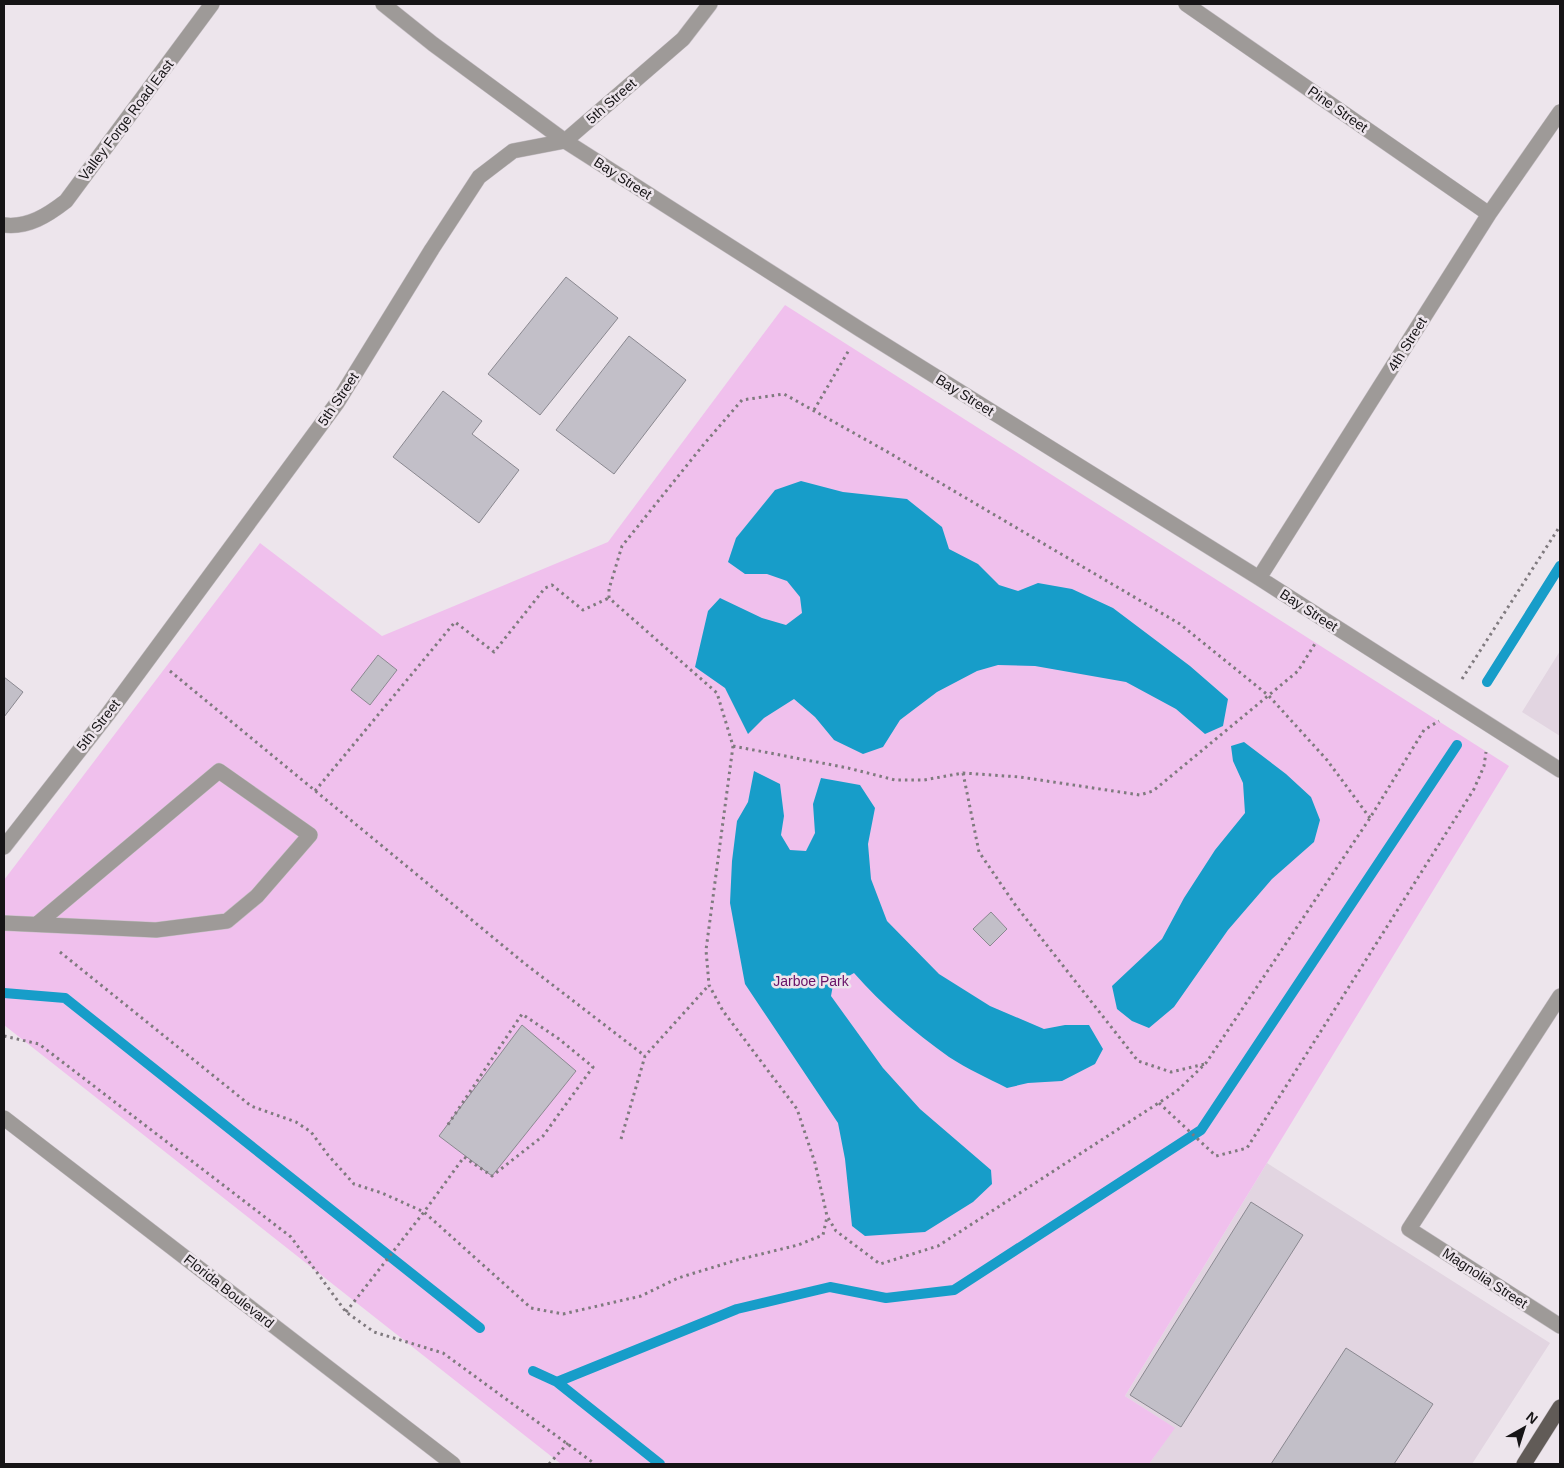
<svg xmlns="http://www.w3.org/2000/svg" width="1564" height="1468" font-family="Helvetica,sans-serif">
<rect width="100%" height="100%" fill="#ede5ec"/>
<path fill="#e2d5e1" d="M1560,651V736L1522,712Z
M1267,1163L1550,1343L1472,1464H1149L1174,1428L1125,1396Z"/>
<path fill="#f0c0ed" d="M785,305L1509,766L1125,1396L1175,1428L1149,1464H561L4,1025V880L260,543L382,636L608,542Z"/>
<path fill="#179dc9" d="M801,481L843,492L907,499L942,527L949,549L978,564L999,585L1018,591L1038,583L1072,589L1113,608L1190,666L1228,699L1223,726L1205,734L1176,709L1126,682L1035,666L998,665L977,671L937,692L900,720L883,747L863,754L834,740L815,717L794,699L764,718L748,734L725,688L695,667L708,611L720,598L762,618L786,625L802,613L800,597L787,581L767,574H745L728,562L736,538L775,490Z
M1244,742L1286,774L1311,797L1320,820L1314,842L1272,879L1228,930L1174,1007L1149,1028L1132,1021L1117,1009L1112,986L1162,939L1184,898L1215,850L1245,813L1243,783L1233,761L1231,746Z
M754,771L780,784L784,816L781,835L790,850L806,851L815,833L813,804L821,778L860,785L875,808L868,844L871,879L887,921L939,974L990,1006L1044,1029L1065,1025H1089L1103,1049L1095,1064L1062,1081L1028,1083L1007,1088C988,1078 967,1069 949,1057C915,1033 882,1005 854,973L833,985L831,996L883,1068L920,1109L991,1170L992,1184L973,1202L925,1232L865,1236L852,1226L845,1159L838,1123L745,984L730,903L732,861L737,821L748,802Z"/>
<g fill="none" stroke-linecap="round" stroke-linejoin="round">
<path stroke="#179dc9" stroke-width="10" d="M1487,682L1560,566
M4,993L65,998L480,1328
M533,1371L557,1382L737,1309L830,1287L886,1298L954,1290L1201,1130L1457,745
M557,1382L660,1464"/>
</g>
<path fill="#c2bfc8" stroke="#8a8890" d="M566,277L618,318L540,415L488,374Z
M629,336L686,380L614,474L556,430Z
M443,391L482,421L472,434L519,470L479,523L393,457Z
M378,655L397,670L370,705L351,690Z
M4,677L23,692L4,717Z
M991,912L1007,929L990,946L973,929Z
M522,1025L576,1071L492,1176L439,1136Z
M1251,1202L1303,1235L1181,1427L1130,1395Z
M1346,1348L1433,1404L1394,1464H1271Z"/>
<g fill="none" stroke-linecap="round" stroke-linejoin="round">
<defs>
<path id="minor" d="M383,4L433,44L565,141L861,330L1259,578L1560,770
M1186,4L1489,214
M4,225C28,228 48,215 66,201L212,4
M1259,578L1489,214L1560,112
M4,847L108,714L337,403L432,249L479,177L513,151L565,141L683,39L710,4
M4,923L156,930L227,921L257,896L310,835L219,771L37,924
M1560,996L1409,1229L1560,1326
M4,1118L453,1464"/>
<path id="major" d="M1524,1464L1560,1407"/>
</defs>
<use href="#minor" stroke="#c6bfc5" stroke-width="16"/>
<use href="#major" stroke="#c6bfc5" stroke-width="16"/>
<path stroke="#7f7a7e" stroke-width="3" stroke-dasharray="2.5 4" stroke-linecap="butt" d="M814,410L849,350
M170,671L524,963L645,1056
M1462,679L1560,526
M733,746L848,768L895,780H924L963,773L1020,777L1140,795L1153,791L1298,671L1316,642
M963,773L979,852L1016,906L1138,1061L1171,1072L1205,1064
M315,791L455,622L494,652L545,588L552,585L583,610L609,598
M1370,818L1327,760L1269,696L1180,624L886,451L784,394L742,400L704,444L622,546L609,589V598L717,693L733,746L706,950L709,985L723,1011L797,1109L815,1163L827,1216L836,1231L880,1264L938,1246L1177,1091L1206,1063L1370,818L1424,730L1439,721
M60,952L251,1106L296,1122L311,1132L328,1155L354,1184L382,1193L424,1212L531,1308L563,1314L641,1296L678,1278L737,1260L798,1245L823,1235L827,1217
M4,1036L39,1044L291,1237L346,1312L374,1332L443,1353L595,1464
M1159,1103L1216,1156L1247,1148L1474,789L1484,766L1486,752
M621,1139L645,1056L709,985
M346,1312L424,1212L464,1157L492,1176L543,1136L593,1067L559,1039L522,1014L447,1126
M549,1464L568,1443"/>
<use href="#minor" stroke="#9e9a98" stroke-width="15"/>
<use href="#major" stroke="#615b57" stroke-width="15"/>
</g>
<g text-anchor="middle" stroke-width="5" stroke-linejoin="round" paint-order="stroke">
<g font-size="14" fill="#161416" stroke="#ede5ec">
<text transform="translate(611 101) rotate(-41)" y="5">5th Street</text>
<text transform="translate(1338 109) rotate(35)" y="5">Pine Street</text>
<text transform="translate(126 120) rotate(-53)" y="5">Valley Forge Road East</text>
<text transform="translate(623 178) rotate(33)" y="5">Bay Street</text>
<text transform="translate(1407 344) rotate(-58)" y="5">4th Street</text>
<text transform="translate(965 395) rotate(32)" y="5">Bay Street</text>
<text transform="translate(338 399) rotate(-56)" y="5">5th Street</text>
<text transform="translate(1309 610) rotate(33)" y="5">Bay Street</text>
<text transform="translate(98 725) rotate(-52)" y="5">5th Street</text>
<text transform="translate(1485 1278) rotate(33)" y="5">Magnolia Street</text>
<text transform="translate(229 1291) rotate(38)" y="5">Florida Boulevard</text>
</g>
<g font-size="14" fill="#671267" stroke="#ede5ec">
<text x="811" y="986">Jarboe Park</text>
</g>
</g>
<rect width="1564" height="1468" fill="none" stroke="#161416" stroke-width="10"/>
<g transform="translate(1524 1428) rotate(39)" stroke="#ede5ec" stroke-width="4" paint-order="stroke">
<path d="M0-4L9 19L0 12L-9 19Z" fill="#161416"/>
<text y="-8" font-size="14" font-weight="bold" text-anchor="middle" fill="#161416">N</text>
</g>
</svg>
